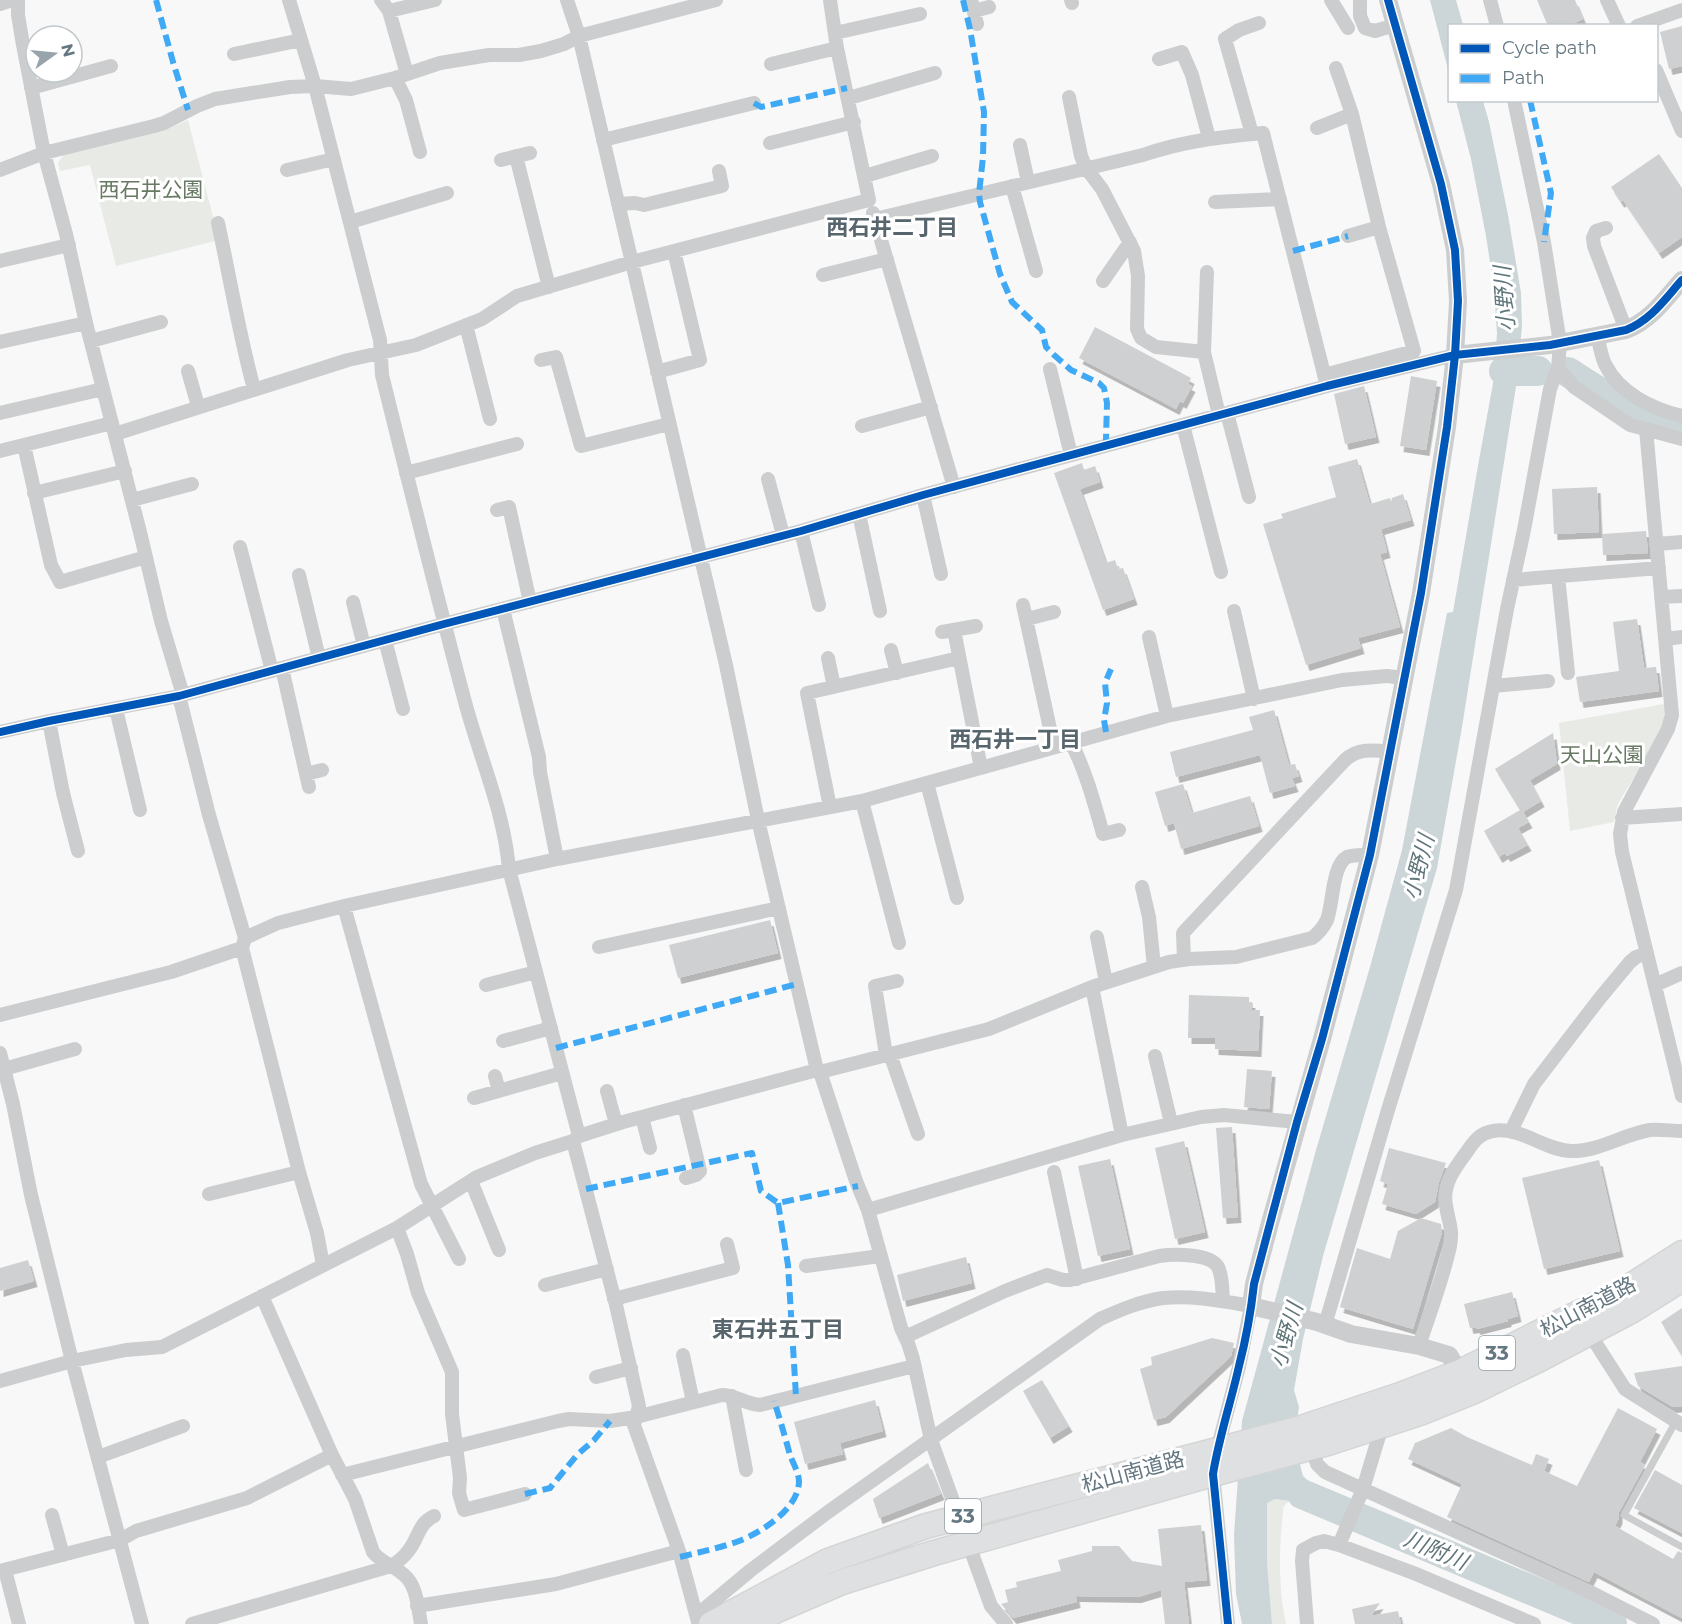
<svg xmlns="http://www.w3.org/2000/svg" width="1682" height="1624" font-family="Montserrat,'Noto Sans JP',sans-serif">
<defs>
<filter id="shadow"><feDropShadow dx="3.5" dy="6" stdDeviation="0" flood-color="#0004"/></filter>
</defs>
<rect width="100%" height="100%" fill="#f8f8f8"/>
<path fill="#e8eae5" d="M188,120L219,240L116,266L90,165L60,171L58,163L65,153L170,128Z
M1664,704C1673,725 1628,784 1618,804C1616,810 1615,817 1614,822L1570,831L1559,723Z
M1275,1499L1289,1501L1284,1506L1283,1511C1279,1548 1278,1588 1286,1624H1272L1267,1562V1503Z"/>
<path fill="#ccd5d7" d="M1430,0H1456L1463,25L1450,26L1449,73Z
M1456,101H1483L1489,122L1508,215L1521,293L1522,326L1517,380L1462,727L1437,868L1323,1256L1303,1339L1294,1390L1299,1407L1294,1442L1303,1476L1338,1508L1275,1499L1267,1503V1562L1272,1624H1242L1236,1594L1234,1535L1242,1421L1316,1150L1370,967L1402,850L1447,613L1453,612L1479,460L1494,378L1497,333L1494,288L1486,236L1471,159Z"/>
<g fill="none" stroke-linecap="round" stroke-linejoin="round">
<path stroke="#ccd5d7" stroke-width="30" d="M1504,371H1538
M1568,372C1605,397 1639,416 1682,427
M1302,1494L1612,1624"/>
</g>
<path fill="#ced0d1" filter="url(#shadow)" d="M1537,0H1575L1583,19L1568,26H1548Z
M1682,26V66L1669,69L1660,32Z
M1659,154L1682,188V237L1659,253L1623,200L1621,202L1611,187Z
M1095,327L1191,378L1188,384L1192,386L1183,403L1180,401L1176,409L1079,358Z
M1411,376L1437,381L1426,450L1400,446Z
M1364,386L1376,437L1345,444L1334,394Z
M1357,459L1370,504L1390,498L1391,502L1392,498L1403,494L1411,520L1381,529L1387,552L1380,554L1400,627L1358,638L1361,648L1306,665L1263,524L1283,518L1281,514L1336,497L1328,467Z
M1082,463L1084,470L1095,466L1100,482L1080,489L1106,563L1115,560L1118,569L1123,568L1134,599L1103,610L1054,473Z
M1597,487L1599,532L1554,534L1552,489Z
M1646,531L1648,553L1603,555L1602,534Z
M1637,619L1644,668L1656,667L1659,691L1580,702L1576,677L1619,671L1613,622Z
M1274,710L1289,765L1295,764L1299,776L1292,778L1295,786L1270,793L1260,755L1176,777L1170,752L1253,730L1249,717Z
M1553,733L1557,764L1530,780L1541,801L1523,812L1529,822L1518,828L1528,845L1507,856L1505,853L1499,857L1484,831L1520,810L1495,769Z
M1183,784L1192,813L1250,796L1259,826L1181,849L1174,823L1165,826L1155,792Z
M770,920L778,953L678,978L669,945Z
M1189,995L1249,997V1002H1252L1251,1010H1260L1258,1051L1215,1049V1038H1188Z
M1247,1069L1272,1071L1269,1109L1244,1107Z
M1232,1127L1238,1217L1223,1218L1216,1128Z
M1184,1141L1205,1232L1175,1239L1155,1148Z
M1389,1148L1446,1163L1439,1182L1435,1202L1416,1214L1382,1204L1388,1184L1380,1181Z
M1110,1159L1130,1249L1098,1256L1078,1166Z
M1599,1160L1620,1251L1544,1269L1522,1178Z
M1421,1218L1441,1224L1442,1232L1413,1329L1340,1307L1357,1248L1390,1259L1398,1231Z
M966,1257L972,1283L903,1301L897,1275Z
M28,1260L34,1281L0,1291V1268Z
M1512,1292L1518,1316L1508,1319V1321L1477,1329L1476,1327L1470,1328L1464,1304Z
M1682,1308V1356L1661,1322Z
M1212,1338L1234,1343L1231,1356L1166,1417L1154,1420L1140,1369L1152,1365L1151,1357Z
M1682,1366V1406L1673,1407L1638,1386L1634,1373Z
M1042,1380L1069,1426L1050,1438L1023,1391Z
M875,1400L883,1431L840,1443L843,1454L805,1464L794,1422Z
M1618,1408L1657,1429L1640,1462L1645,1465L1619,1512V1518L1615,1526L1673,1559L1678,1551L1682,1553V1618L1594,1572L1589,1582L1447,1517L1462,1484L1408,1459L1415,1443L1451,1428L1467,1437L1532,1465L1536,1454L1549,1459L1544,1471L1577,1486Z
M928,1463L941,1494L879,1518L873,1499Z
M1655,1470L1682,1485V1533L1634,1508Z
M1201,1525L1207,1580L1184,1582L1189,1624H1165L1161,1590L1138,1597L1076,1596L1077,1602L1013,1618L1001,1604L1008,1602L1005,1590L1017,1587L1016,1582L1061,1571L1058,1560L1092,1551V1546H1119L1132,1561L1162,1566L1158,1529Z
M1380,1603L1371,1616L1398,1611L1401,1624H1355L1352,1609Z"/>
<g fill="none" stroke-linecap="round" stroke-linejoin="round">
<defs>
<path id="trunk" d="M711,1624L828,1561L926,1526L1301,1428L1397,1396L1460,1372L1621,1292L1682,1253
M750,1624L777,1610L842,1582L934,1553L1213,1474L1328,1443L1420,1413L1472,1392L1540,1359L1631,1311L1682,1279"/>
</defs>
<use href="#trunk" stroke="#d4d5d5" stroke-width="27"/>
<path stroke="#cbcdce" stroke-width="7" d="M1676,1421L1624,1515L1682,1547"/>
<path stroke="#cbcdce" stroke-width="14" d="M18,0V15L23,45L44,153L66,234L86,323L140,532L161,621L183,695
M289,0L315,86L380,340L382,375C409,484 436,593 465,702C480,758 504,811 509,869L579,1136
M381,0L389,11L407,74
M567,0L579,36L726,665L758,820L817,1070
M971,0L977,24
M1071,0L1072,3
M1331,0L1348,28
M1360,0V16L1365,28L1375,31L1395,25
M1490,0L1497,26
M1607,0L1619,26
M0,4L12,0
M389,11L435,0
M974,11L989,7
M1637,26L1682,10
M835,33L920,14
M234,54L301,40
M1159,59L1182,52L1192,75L1209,138
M771,64L837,48
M1656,70L1682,131
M395,78L406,100L420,152
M31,88L111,66
M1069,97L1081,156L1086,168L1102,189L1134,251L1138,276L1137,329L1141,338L1156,347L1204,352L1219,415
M849,98L935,73
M1317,128L1352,114
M1252,134L1225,39L1239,30L1259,23
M603,140L754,103
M770,143L854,122
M1020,145L1028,182
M516,156L549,287
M501,160L530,153
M0,170L44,153L154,126L164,123L197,106L215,99L290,87L315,86L351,89L395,78L440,63L489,55H519L541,51L564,44L579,36L716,0
M287,170L334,159
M865,176L932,156
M1012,186L1036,271
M1215,202L1280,199
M618,204L635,203L644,205L722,186L719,171
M873,213L954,487
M875,219L1143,155C1183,141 1221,137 1263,133L1327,386
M350,222L447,193
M218,223C230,278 239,334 254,389
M1606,228L1596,231L1593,238L1594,246L1626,330
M1348,236L1379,227
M0,261L69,245
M823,275L887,259
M1103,281L1130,242
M466,325L490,419
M1597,336C1600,345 1601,356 1605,364C1619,393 1652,409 1682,416
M91,341L161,322
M0,342L86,323
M1204,352L1207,272
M541,360L556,357L581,446L669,424
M1558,368L1574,387L1630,425L1682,439
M1050,369L1071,455
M188,371L198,406
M657,372L700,360L674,251
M1324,375L1414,351L1379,227L1352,114L1336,68
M0,413L103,389
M1227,413L1249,497
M1183,425L1221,572
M862,426L931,407
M1646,429L1672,715L1668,729L1624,812L1620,834L1622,852L1682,1096
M115,434L348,360L416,345L482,319L517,296L632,262L869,200L837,48L830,0
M24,445L51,565L60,582L146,557
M0,451L112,423
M406,473L517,444
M768,479L783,535
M34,493L125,471
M923,495L941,574
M132,500L192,484
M497,510L509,507L530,602
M859,514L880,611
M801,531L819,605
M1656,544L1682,542
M240,547L272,671
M299,575L319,658
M1558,576L1568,673
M1513,580L1659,568
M1661,597L1682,596
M353,602L364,646
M1023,605L1054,747
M503,609L539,757L540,772L557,859
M1234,611L1254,699
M1027,619L1054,612
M954,630L981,768
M942,632L976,626
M1149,637L1167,716
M1665,639L1682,637
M385,640L403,709
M891,650L897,673
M828,658L834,687
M282,668L309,787
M1493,686L1548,681
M179,696L209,815L245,938L242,948L299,1172L317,1233L323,1265
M116,709L140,810
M49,721L63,793L78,851
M0,732L49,721L179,696L444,624L801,531L923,495L1327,386L1455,355
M1071,742C1086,772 1094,802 1103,834L1119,830
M306,774L322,770
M927,783L957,898
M862,801L899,943
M830,807L807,693L959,658
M1622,818L1682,814
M1142,887L1149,917L1154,967
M344,906L421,1184L459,1259
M1097,937L1106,982
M245,938L278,923L344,906L557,859L862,801L1167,716L1342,680L1387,676L1404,678
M599,947L779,908
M1184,960L1183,933L1345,760C1358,748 1373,750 1390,752
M486,985L536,972
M1655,985L1682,973
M1092,987L1122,1135
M0,1015L171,972L242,948
M503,1041L551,1028
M0,1053L13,1104L31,1195L72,1361L142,1624
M890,1054L918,1134
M886,1055L875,986L897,981
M1155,1056L1171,1123
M4,1069L75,1049
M820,1072L856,1181L868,1210L901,1328L908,1343L913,1359L931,1440L991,1606L1006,1624
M495,1076L499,1091
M607,1091L616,1124
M474,1098L562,1073
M684,1105L700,1171L696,1175L686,1178
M642,1117L650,1148
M1511,1131L1534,1084L1600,998L1630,962L1636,957L1647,953
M573,1141L616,1305L639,1406L634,1425L679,1551L698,1622
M1054,1172L1077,1279
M471,1181L499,1250
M209,1194L299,1172
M868,1210L1122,1135L1201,1117L1224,1115L1297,1122
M397,1228L407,1254L418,1293L452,1372V1414L460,1478L459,1493L464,1510L525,1494
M806,1266L880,1256
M545,1285L607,1269
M262,1296L332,1455L355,1499L373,1552C381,1563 395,1566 404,1575C417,1585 418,1609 421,1624
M614,1299L733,1268L727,1244
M1325,1325L1388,1110L1456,890L1507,609L1524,530L1550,389L1558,368L1560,343L1544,242L1514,100
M1586,1328L1625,1389L1682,1425
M905,1337L1005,1291L1047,1275L1063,1280H1070L1159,1256C1173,1254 1210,1253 1218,1267C1223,1277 1222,1290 1223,1300
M1419,1346C1429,1315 1443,1279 1450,1246C1453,1228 1449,1224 1446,1206C1442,1185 1454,1169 1466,1153C1473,1143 1479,1133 1493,1131C1520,1126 1544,1150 1571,1151C1598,1152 1624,1134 1650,1130C1660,1129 1672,1131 1682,1131
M683,1355L693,1402
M596,1377L631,1368
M0,1381L72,1361L126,1350L162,1347L397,1228L477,1177L535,1153L573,1141L579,1136L623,1122L817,1070L820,1072L989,1029L1092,987L1169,962L1189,959L1236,957L1312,938C1319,933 1323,928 1327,920C1333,905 1332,865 1347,857C1354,854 1363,855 1370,855
M732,1396L746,1470
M1312,1448L1317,1464L1325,1472L1592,1593L1653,1624
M98,1457L183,1426
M342,1475L558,1421L569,1419L610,1421L636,1417L722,1395C735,1395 746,1404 760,1405L914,1366
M52,1515L63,1555
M1339,1545L1363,1489L1382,1426
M5,1570L19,1624
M0,1571L120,1540L136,1531L247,1498L332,1455
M417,1606L556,1584L679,1551
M697,1615L751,1570L828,1512L1100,1319C1120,1310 1141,1301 1163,1298C1193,1295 1222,1301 1251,1306L1239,1367L1217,1450L1213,1474L1228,1624
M192,1624L391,1566C398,1562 404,1557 409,1550C419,1537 418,1524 434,1516
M1307,1624L1302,1561L1303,1550L1316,1543L1324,1541L1339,1545L1416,1574L1534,1624"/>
<path stroke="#cbcdce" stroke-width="18" d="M1388,0L1441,184L1455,250L1458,301L1455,355L1447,427L1421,593L1370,855L1322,1039L1270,1223L1254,1284L1251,1306L1317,1322L1351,1334L1419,1346L1449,1355L1466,1383
M1455,355L1550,345L1626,330C1651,320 1665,299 1682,280"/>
<use href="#trunk" stroke="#dfe0e1" stroke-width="24"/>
<path stroke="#3fa9f5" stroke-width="6" stroke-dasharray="12 6" stroke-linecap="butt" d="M156,0L173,62L188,110
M963,0L970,29L984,112L983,157L979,194L980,202L1000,274L1012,302L1042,330L1046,347L1054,355L1071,370L1099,383L1104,388L1107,403L1106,439L1108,445
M1530,100L1551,193L1544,242
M754,103L761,107L847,88
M1293,251L1348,236
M1106,732L1104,720L1107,703L1105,683L1111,669
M556,1048L797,984
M586,1189L752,1153L761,1191L778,1203L858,1186
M778,1203L788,1265L796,1396
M525,1494L550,1488L577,1455L594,1440L610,1421
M680,1557C700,1552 720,1548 739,1541C762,1532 798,1509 799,1482C799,1473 793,1463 790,1455C785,1437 780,1419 774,1401"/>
<defs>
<path id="cycleway" d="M0,732L49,721L179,696L444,624L801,531L923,495L1327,386L1455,355L1550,345L1626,330C1651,320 1665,299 1682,280
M1228,1624L1213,1474C1219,1437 1231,1402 1239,1366C1246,1339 1251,1311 1254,1284L1297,1122L1322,1039L1370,855L1421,593L1447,427L1455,355L1458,301L1455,250L1441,184L1388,0"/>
</defs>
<use href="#cycleway" stroke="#fff" stroke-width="11"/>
<use href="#cycleway" stroke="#0057b8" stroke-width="8"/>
</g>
<g text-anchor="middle" stroke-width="6" stroke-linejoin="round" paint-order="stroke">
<g fill="#fff" stroke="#93a0a7" stroke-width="1.5">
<rect x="1479" y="1336" width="36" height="34" rx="4.5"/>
<rect x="945" y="1499" width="36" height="34" rx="4.5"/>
</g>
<g font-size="20" font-weight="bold" fill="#657781">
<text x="1497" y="1360">33</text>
<text x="963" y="1523">33</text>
</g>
<g font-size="21" fill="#697a64" stroke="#fff">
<text x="151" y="197">西石井公園</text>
<text x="1602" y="762">天山公園</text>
</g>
<g font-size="21" fill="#657781" stroke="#fff">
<text transform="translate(1588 1307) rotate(-28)" y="7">松山南道路</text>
<text transform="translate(1133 1472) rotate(-15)" y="7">松山南道路</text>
</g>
<g font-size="22" font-weight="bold" fill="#57656d" stroke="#fff">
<text x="892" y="235">西石井二丁目</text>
<text x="1015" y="747">西石井一丁目</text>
<text x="778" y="1337">東石井五丁目</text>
</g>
<g font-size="22" font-style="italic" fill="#60767b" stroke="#fff">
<text transform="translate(1504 299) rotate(-94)" y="8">小野川</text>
<text transform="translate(1418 867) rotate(-75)" y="8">小野川</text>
<text transform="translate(1286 1335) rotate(-74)" y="8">小野川</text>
<text transform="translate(1436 1550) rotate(23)" y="8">川附川</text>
</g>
</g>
<rect x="1448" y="24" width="210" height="78" fill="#ffffff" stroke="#c1c9cd" stroke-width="1.5"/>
<rect x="1460" y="44" width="30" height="9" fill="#0057b8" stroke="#c1c9cd" stroke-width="1.5"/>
<text x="1502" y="54" font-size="18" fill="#657781">Cycle path</text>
<rect x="1460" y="74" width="30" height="9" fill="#3fa9f5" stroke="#c1c9cd" stroke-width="1.5"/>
<text x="1502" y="84" font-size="18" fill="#657781">Path</text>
<g transform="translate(54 54) rotate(75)"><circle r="28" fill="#ffffff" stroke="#c1c9cd" stroke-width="1.5"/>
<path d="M0-4.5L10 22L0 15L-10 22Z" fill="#98a4ab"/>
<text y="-9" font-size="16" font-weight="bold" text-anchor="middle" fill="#657781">N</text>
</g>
</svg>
